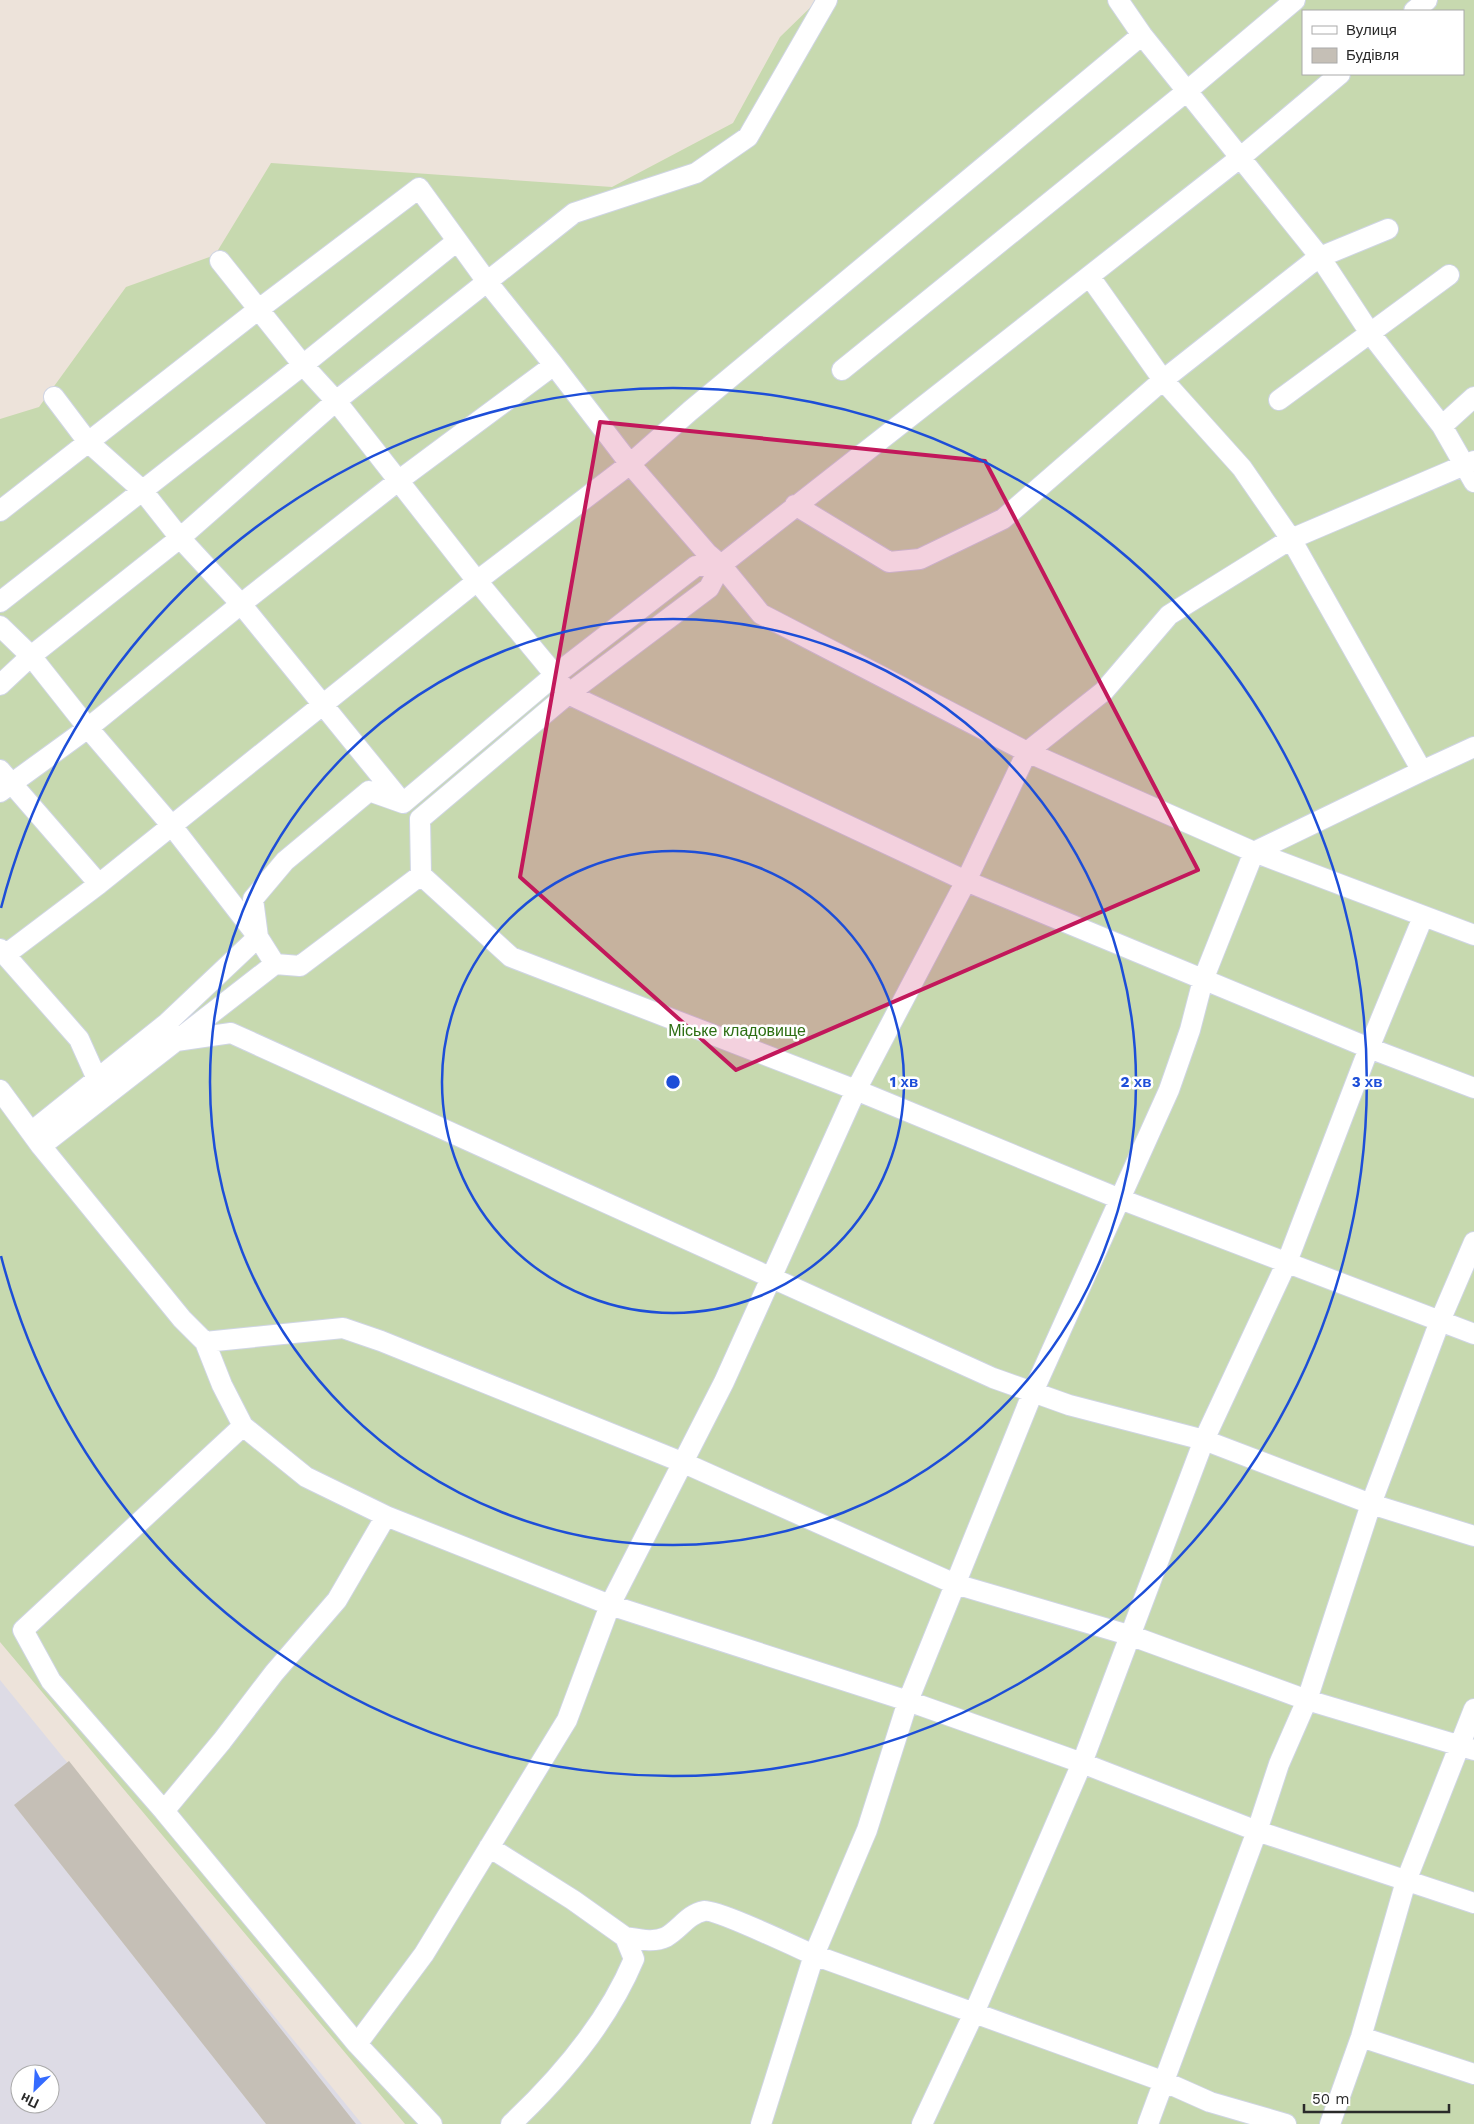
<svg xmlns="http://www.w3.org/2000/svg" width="1474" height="2124" font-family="'Work Sans',sans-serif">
<rect width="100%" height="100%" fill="#ede3da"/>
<path fill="#dddbe5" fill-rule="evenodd" d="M0,1680L362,2124H0ZM20,2074H50V2104H20Z"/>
<path fill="#c7d9af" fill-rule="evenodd" d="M818,0H1474V2124H405L0,1642V419L39,407L126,287L215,255L271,163L612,187L733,123L780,37ZM1303,11H1463V74H1303Z"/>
<path fill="#c5bfb6" d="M69,1761L356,2124H266L14,1805Z"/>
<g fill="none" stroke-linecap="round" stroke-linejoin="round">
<defs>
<path id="minor" d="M1118,0L1142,35L1320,257L1370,333L1442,426L1474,482
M1414,11L1427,0
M220,261L303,365L336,401L477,581L555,675L568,694L966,881L1369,1048L1474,1088
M1090,277L1163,380L1242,468L1291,539L1422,771
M842,370L1187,91L1295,0
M54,397L88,442L142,490L180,538L241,604L402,802
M1279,400L1449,275
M1442,426L1474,397
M795,505L889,562L920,559L1003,519L1163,380L1310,264L1320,257L1388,229
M0,511L259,309L419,188L488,283L554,365L630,464L707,553L721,565L761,614L1027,752L1254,852L1474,935
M0,602L303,365L457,241
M0,626L31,656L88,728L172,826L258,937L275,964
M0,685L31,656L180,538L336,401L574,213L696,173L748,137L827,0
M0,770L99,884
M0,792L88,728L241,604L398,481L554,365
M421,875L511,957L856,1090L1120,1199L1474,1334
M0,949L79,1039L97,1079
M5,955L99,884L477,581L630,464L690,411L1142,35
M167,1023L176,1041L231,1033L993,1378L1069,1405L1204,1440L1371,1504L1474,1536
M0,1090L41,1146L182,1319L205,1342L222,1385L243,1426L306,1477L386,1516L610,1605L908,1701L1082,1763L1257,1831L1474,1903
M31,1132L167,1023L258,937L253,899L285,861L369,791L403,803L555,675L696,566L721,565
M41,1146L275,964L300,966L421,875L420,819L568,694L709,588L721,565L1241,157L1340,74
M205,1342L343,1328L381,1341L684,1463L955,1584L1132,1636L1307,1700L1474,1750
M243,1426L23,1630L51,1681L164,1811L357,2044L432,2124
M164,1811L222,1741L274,1673L337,1600L386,1516
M489,1847L573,1900L625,1937L634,1959C608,2021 559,2079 511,2124
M625,1937C638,1939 654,1943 666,1937C680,1929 688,1914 704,1911C716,1909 798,1948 814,1955L1165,2082L1210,2102L1286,2124
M1361,2037L1474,2074
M357,2044L424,1954L567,1720L610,1605L724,1382L856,1090L966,881L1027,752L1104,691L1169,615L1291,539L1474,461
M761,2124L814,1955L867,1830L908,1701L1033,1392L1169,1090L1190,1030L1203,980L1254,852L1422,771L1474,747
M922,2124L974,2013L1082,1763L1204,1440L1287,1262L1369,1048L1423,917
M1148,2124L1257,1831L1279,1764L1307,1700L1371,1504L1440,1321L1474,1242
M1330,2124L1361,2037L1406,1881L1474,1709"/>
</defs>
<use href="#minor" stroke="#cfd5e4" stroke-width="22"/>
<use href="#minor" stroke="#fff" stroke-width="20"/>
</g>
<path fill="#c2185b" fill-opacity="0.2" stroke="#c2185b" stroke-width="4" stroke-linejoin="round" d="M600,422L985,461L1198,870L736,1070L520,877Z"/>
<g fill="none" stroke="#1d4ed8" stroke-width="2.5">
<circle cx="673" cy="1082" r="231"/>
<circle cx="673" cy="1082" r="463"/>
<path d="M1 908A694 694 0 1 1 1 1256"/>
</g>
<g text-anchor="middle" stroke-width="5" stroke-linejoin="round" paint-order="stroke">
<g font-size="16" fill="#2d6e13" stroke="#fff">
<text x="737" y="1036">Міське кладовище</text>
</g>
</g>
<circle cx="673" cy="1082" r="8" fill="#1d4ed8" stroke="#fff" stroke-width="2.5"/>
<g font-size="15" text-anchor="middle" font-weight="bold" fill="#1d4ed8" stroke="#fff" stroke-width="5" stroke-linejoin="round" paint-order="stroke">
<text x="904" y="1087">1 хв</text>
<text x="1136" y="1087">2 хв</text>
<text x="1367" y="1087">3 хв</text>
</g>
<rect x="1302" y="10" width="162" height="65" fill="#ffffff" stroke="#aaaaaa"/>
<rect x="1312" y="26" width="25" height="8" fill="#ffffff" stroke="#aaaaaa"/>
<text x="1346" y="35" font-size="15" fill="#2a2a2a">Вулиця</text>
<rect x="1312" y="48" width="25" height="15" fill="#c5bfb6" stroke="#aaaaaa"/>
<text x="1346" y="60" font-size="15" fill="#2a2a2a">Будівля</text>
<g transform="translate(35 2089) rotate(205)"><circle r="24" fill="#ffffff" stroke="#aaaaaa"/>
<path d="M0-4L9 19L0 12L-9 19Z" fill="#356bff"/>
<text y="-8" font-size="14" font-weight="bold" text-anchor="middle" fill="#2a2a2a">Пн</text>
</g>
<path d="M1304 2104v8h145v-8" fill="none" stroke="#2a2a2a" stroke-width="2.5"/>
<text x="1312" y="2104" font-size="15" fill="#2a2a2a" stroke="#ffffff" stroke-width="4" paint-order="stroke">50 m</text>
</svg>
